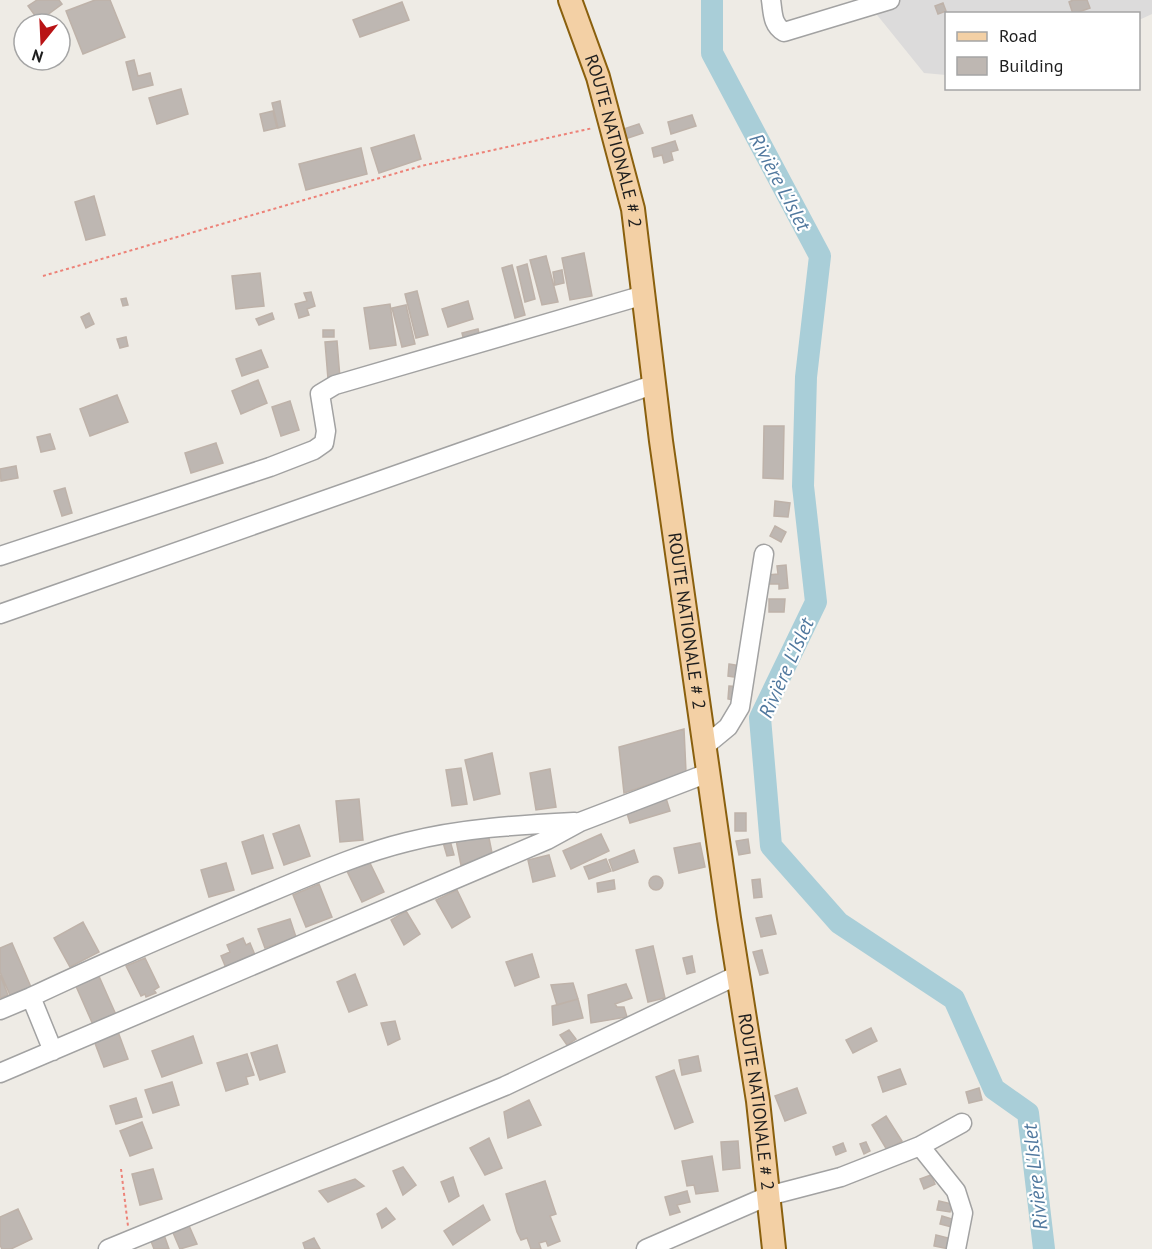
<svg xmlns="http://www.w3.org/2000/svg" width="1152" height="1249" font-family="'PT Sans',sans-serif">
<rect width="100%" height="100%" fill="#eeebe5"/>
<path fill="#dcdbdb" d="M865,0H1152V14L1139,20L1138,14H946V75L924,73Z"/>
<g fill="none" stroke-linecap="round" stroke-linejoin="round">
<path stroke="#a9ced8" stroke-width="22" d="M712,0V53L820,256L806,377L803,486L816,602L760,718L771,846L839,923L954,999L994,1089L1028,1113L1044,1249"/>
</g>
<path fill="#beb7b2" stroke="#beb2a9" stroke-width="1.5" d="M37,0H59L62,4L39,21L28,6Z
M95,0H110L125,37L83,54L66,11Z
M1073,0H1087L1090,8L1073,14L1069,2Z
M402,2L409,20L360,37L353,20Z
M943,3L946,11L938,14L935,6Z
M134,60L138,76L150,73L153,85L133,90L126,62Z
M181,89L188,114L157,124L149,98Z
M280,101L285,126L278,128L272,103Z
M273,111L277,128L264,131L260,114Z
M692,115L696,126L671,134L668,122Z
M639,124L643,133L625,139L621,130Z
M414,135L421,159L379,173L371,148Z
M675,141L678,150L671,152L673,160L664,163L662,155L654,157L652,148Z
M361,148L367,174L306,190L299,164Z
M94,196L105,235L86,240L75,202Z
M584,253L592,296L570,300L562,258Z
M546,256L558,302L542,305L530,260Z
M527,264L535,299L525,302L517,267Z
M512,265L525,315L515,318L502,268Z
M562,270L564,283L555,285L553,272Z
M260,273L264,306L236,309L232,276Z
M417,291L428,335L416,338L405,294Z
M311,292L315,306L307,309L309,315L299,318L295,304L307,301L304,293Z
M126,298L128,305L123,306L121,299Z
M468,301L473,319L448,327L442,309Z
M390,304L396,345L370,349L364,308Z
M406,305L415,344L402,347L392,308Z
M89,313L94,324L86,328L81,317Z
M272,313L274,319L259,325L256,319Z
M478,329L480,337L464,341L462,333Z
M323,330H334V337H323Z
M126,337L128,346L120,348L117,339Z
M337,341L340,378L328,379L325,342Z
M261,350L268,367L242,376L236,359Z
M258,380L267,403L241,414L232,391Z
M117,395L128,422L90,436L80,409Z
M290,401L299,430L281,436L272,407Z
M764,426H784L783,479L763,478Z
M50,434L55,449L41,452L37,437Z
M216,443L223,463L191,473L185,453Z
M16,466L18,478L1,481L0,469Z
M65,488L72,513L62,516L54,491Z
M775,501L790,503L788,517L774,516Z
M775,526L786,532L781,542L770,536Z
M786,565L788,588L779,589V584H768V575L778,574L777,566Z
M769,599H785L784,612H769Z
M729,664L741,666L740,678L728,676Z
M729,686L741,687L739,701L728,699Z
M684,729L686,772L624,793L619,747Z
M492,753L500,794L474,800L465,760Z
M461,768L467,804L452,806L446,770Z
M550,769L556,807L536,810L530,773Z
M665,795L670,811L630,823L625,807Z
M359,799L363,840L340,842L336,801Z
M735,813H746V831H735Z
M299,825L310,856L284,865L273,834Z
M488,833L493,858L461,865L456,840Z
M601,834L609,851L571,869L563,851Z
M263,835L273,868L252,874L242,842Z
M449,837L454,855L447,856L442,839Z
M748,839L750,853L739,855L736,841Z
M700,843L705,867L679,873L674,848Z
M634,850L638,862L613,871L609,860Z
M549,855L555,876L533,882L528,860Z
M368,859L384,892L362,902L346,869Z
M606,859L611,871L589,879L584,867Z
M226,863L234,890L209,897L201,870Z
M649 883a7 7 0 1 1 14 0a7 7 0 1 1-14 0Z
M760,879L762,897L754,898L752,880Z
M614,880L615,889L598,892L597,883Z
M319,884L332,917L306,927L293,895Z
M457,890L470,917L452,928L436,900Z
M406,911L420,934L404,945L391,920Z
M771,915L776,934L761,937L756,918Z
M290,919L296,937L265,948L258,929Z
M83,922L99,952L70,967L54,938Z
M243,938L246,945L250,943L255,955L226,968L221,956L230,952L227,945Z
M12,943L31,987L10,995L0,972V948Z
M653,946L665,998L648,1002L636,950Z
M762,950L768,973L760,975L753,952Z
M532,954L539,977L515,986L506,962Z
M692,956L695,972L687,974L683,958Z
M145,958L159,987L154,990L156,993L146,997L145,994L141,996L126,966Z
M98,974L117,1017L94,1027L75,984Z
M355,974L367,1005L349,1012L337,982Z
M0,975L8,995L0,998Z
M573,983L578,999L557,1005L551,985Z
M626,984L632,998L615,1004L617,1007H624L627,1017L591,1023L588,995Z
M578,999L583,1018L553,1025L552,1006Z
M395,1021L400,1039L388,1045L381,1023Z
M871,1028L877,1041L853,1053L846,1040Z
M117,1029L128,1059L104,1067L93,1038Z
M569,1030L576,1039L567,1045L560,1035Z
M193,1036L202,1063L162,1077L152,1051Z
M277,1045L285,1072L260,1080L251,1053Z
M247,1054L254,1075L246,1077L248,1084L226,1091L217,1063Z
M698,1056L701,1071L682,1075L679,1060Z
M900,1069L906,1084L883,1092L878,1077Z
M674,1070L693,1122L675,1129L656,1077Z
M172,1082L179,1105L153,1113L145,1090Z
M797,1088L806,1113L785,1121L775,1096Z
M979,1088L982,1100L969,1103L966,1092Z
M136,1098L142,1117L116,1124L110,1106Z
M529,1100L541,1125L508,1138L504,1112Z
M886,1116L902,1141L887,1150L872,1125Z
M142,1122L152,1148L130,1156L120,1131Z
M489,1138L502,1168L485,1175L470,1148Z
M738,1141L740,1168L723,1170L721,1142Z
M866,1142L870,1151L864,1154L860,1144Z
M843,1143L846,1151L836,1155L833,1147Z
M712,1156L718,1191L696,1194L694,1185L687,1186L682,1161Z
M403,1167L416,1185L403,1195L393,1171Z
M153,1169L162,1199L140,1205L132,1174Z
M931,1175L935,1184L924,1189L920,1179Z
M453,1177L459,1196L449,1202L441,1182Z
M355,1179L364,1186L328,1202L319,1191Z
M545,1181L556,1214L550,1216L560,1241L548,1246L546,1241L539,1243L541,1249H531L527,1238L521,1240L517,1232L506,1194Z
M687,1191L690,1202L677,1205L680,1212L670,1215L665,1197Z
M939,1201L952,1204L950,1212L937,1210Z
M483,1205L490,1220L453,1245L444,1231Z
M386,1208L395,1219L382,1228L377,1214Z
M18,1209L32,1239L11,1249H2L0,1245V1217Z
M942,1216L955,1220L952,1227L940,1224Z
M187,1221L197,1244L180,1249L171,1228Z
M163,1232L169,1249H154L149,1236Z
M936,1235L952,1239L949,1249L934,1246Z
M314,1238L320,1249H305L303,1243Z"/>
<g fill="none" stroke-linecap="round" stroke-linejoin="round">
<defs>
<path id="minor" d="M771,0C773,13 772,25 784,32L890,0
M0,556L270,467L314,450L324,443L326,431L320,394L335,385L644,295
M0,614L655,384
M705,746L728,727L740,707L764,554
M0,1010L31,997
M53,1051L31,997C109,960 187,927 266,894C312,875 358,854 407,842C462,828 519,825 575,822
M0,1073L547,840L580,822L708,773
M920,1146L956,1191L963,1213L956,1249
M108,1249L505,1086L738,975
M646,1249L768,1196L841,1177L920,1146L962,1123"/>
<g id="major">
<path id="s1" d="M570,0L598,77L633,209L661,441L729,918L758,1101L774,1249"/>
</g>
</defs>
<use href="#minor" stroke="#a2a2a2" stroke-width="21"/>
<use href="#major" stroke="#8a600e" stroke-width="26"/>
<path stroke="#ed8278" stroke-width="2" stroke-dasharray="3 3" stroke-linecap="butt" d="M43,276L421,166L593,128
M121,1169L128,1226"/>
<use href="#minor" stroke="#fff" stroke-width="18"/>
<use href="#major" stroke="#f3d0a5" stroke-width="22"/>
</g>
<g text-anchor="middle" stroke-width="4.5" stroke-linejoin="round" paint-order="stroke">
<g font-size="18" fill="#1e1e1e" stroke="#fff">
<text dy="6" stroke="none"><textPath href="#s1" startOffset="148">ROUTE NATIONALE # 2</textPath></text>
<text dy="6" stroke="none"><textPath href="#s1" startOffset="634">ROUTE NATIONALE # 2</textPath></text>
<text dy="6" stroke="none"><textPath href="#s1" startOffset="1120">ROUTE NATIONALE # 2</textPath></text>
</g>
<g font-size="20" font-style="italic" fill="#50789e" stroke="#fff">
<text transform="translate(780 182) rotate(62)" y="7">Rivière L'Islet</text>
<text transform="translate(786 668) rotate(-66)" y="7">Rivière L'Islet</text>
<text transform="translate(1035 1177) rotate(-96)" y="7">Rivière L'Islet</text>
</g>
</g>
<rect x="945" y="12" width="195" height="78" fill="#ffffff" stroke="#a5a5a5" stroke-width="1.5"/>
<rect x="957" y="32" width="30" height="9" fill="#f3d0a5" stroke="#a5a5a5" stroke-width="1.5"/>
<text x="999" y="42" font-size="18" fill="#1e1e1e">Road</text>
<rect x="957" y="57" width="30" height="18" fill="#beb7b2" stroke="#a5a5a5" stroke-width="1.5"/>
<text x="999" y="72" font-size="18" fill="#1e1e1e">Building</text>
<g transform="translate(42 42) rotate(198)"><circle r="28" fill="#ffffff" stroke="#a5a5a5" stroke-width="1.5"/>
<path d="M0-4.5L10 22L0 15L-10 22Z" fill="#b91315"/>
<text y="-9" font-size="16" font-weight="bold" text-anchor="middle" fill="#1e1e1e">N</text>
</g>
</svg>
